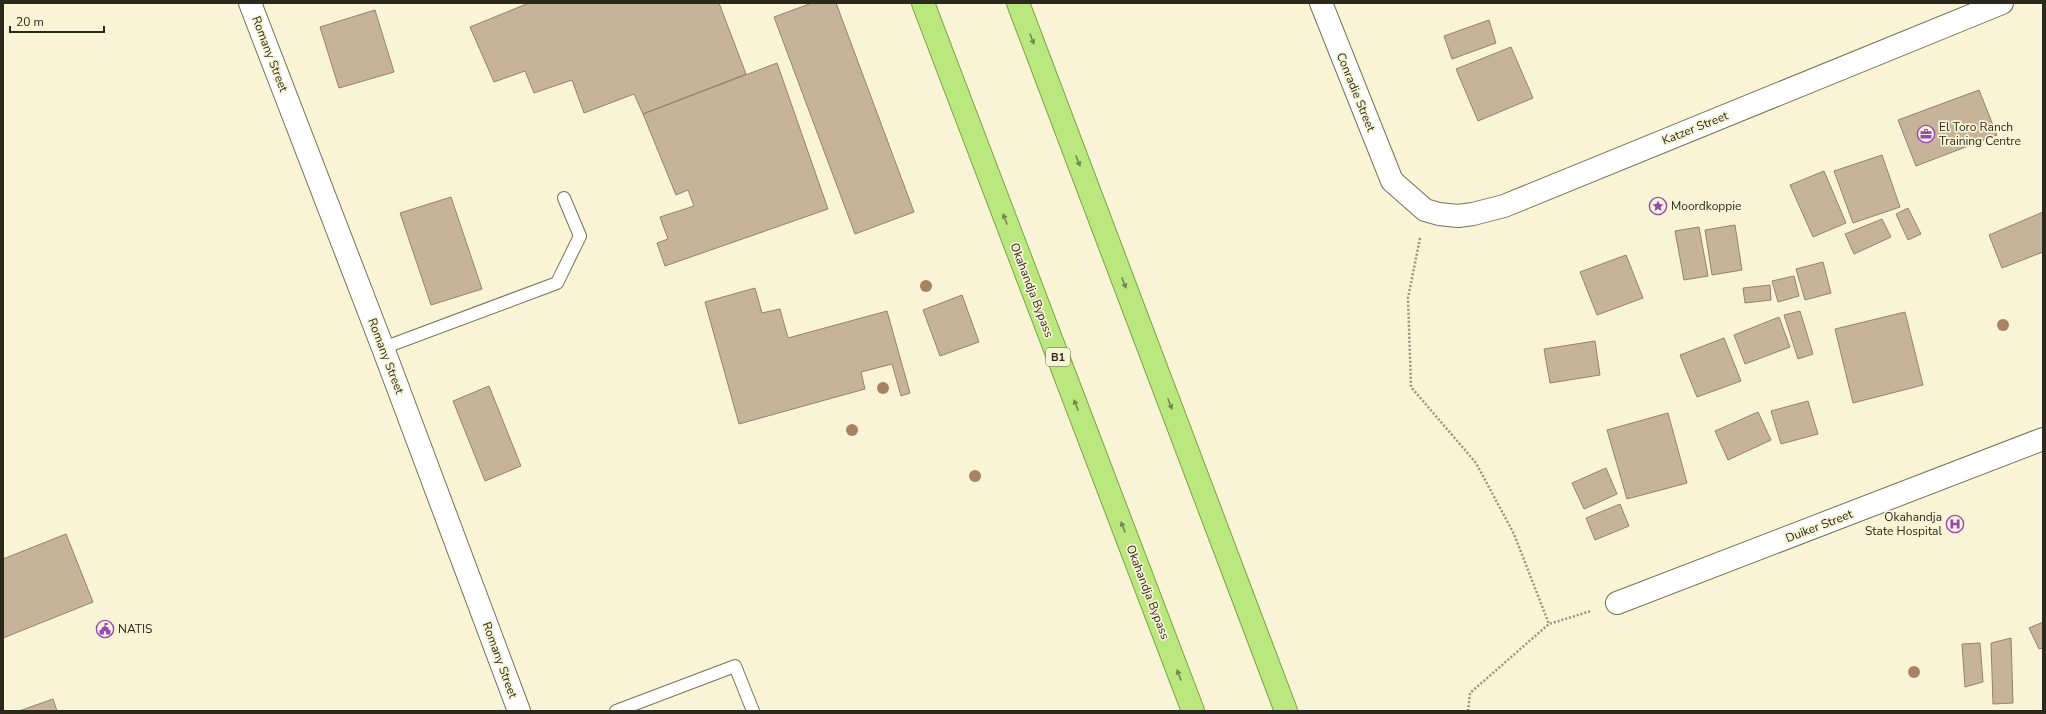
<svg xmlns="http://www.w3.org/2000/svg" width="2046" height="714" font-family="'Nunito Sans',sans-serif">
<rect width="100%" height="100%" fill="#f9f4d5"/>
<path fill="#c7b29a" stroke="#96826b" d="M529,3H719L746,74L643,114L634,94L584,113L572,80L534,93L525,71L494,82L470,27Z
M812,3H836L914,212L855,234L774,17Z
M375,10L394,72L339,88L320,27Z
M1489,20L1496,43L1452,59L1444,36Z
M1511,47L1533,98L1478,121L1456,69Z
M777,63L828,209L665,266L657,243L668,239L660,217L694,206L688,190L676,195L643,114Z
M1979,90L1997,135L1916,166L1898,120Z
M1882,155L1900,207L1853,223L1834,171Z
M1824,171L1846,223L1813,237L1790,185Z
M451,197L482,289L431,305L400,213Z
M1908,208L1921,234L1908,240L1896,214Z
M2043,212V252L2002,268L1989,235Z
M1882,219L1891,237L1854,254L1845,234Z
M1735,225L1742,270L1712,275L1705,230Z
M1699,227L1708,276L1684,280L1675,231Z
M1626,255L1643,298L1597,315L1580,272Z
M1823,262L1831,293L1805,300L1796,269Z
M1794,276L1799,296L1778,302L1772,281Z
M1770,285L1771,300L1745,303L1743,288Z
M755,288L762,313L780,309L788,338L887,311L910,393L901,396L892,364L861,372L865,389L739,424L705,302Z
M962,295L979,342L940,356L923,310Z
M1800,311L1813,354L1798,359L1784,315Z
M1905,312L1923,385L1853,403L1835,329Z
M1779,317L1790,347L1745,364L1734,335Z
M1724,338L1741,381L1697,397L1680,355Z
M1595,341L1600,375L1550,383L1544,349Z
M489,386L521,466L485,481L453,401Z
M1808,401L1818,434L1781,444L1771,411Z
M1758,412L1771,440L1728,460L1715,431Z
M1668,413L1687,483L1627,499L1607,430Z
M1606,468L1617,494L1584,509L1572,483Z
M1620,504L1629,526L1595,540L1586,518Z
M66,534L93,602L3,638V559Z
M2043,622V648L2039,649L2029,628Z
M2011,638L2013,703L1993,704L1991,643Z
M1980,643L1983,682L1965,687L1962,644Z
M53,699L57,711H19Z"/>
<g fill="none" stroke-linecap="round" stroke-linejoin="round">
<defs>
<path id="service" d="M383,348L557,283L580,236L564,198
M616,711L735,666L753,711"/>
<path id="minor" d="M250,3L383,348L519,711
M1321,3L1392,181L1425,210L1439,214L1458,216L1473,214L1504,206L2002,3
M1617,603L2043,439"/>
<path id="trunk" d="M923,3L1193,711
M1018,3L1286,711"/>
</defs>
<use href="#service" stroke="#767256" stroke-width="14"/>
<use href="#minor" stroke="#767256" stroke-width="24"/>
<use href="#trunk" stroke="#7da148" stroke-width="24"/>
<path stroke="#98947e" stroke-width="2.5" stroke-dasharray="2 2" stroke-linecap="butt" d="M1420,238L1408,298L1411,387L1476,463L1514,534L1549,624
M1468,711L1470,693L1549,624L1591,611"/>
<use href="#service" stroke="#fff" stroke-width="12"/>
<use href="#minor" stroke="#fff" stroke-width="22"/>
<use href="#trunk" stroke="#bae87f" stroke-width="22"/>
</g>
<g fill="#a98263">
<circle cx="926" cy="286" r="6"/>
<circle cx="2003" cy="325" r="6"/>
<circle cx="883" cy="388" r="6"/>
<circle cx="852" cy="430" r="6"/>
<circle cx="975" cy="476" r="6"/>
<circle cx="1914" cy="672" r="6"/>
</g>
<defs><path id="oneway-solid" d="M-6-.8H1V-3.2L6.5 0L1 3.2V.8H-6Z"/></defs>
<g fill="#72884e">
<use href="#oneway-solid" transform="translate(1032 39) rotate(69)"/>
<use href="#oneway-solid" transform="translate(1078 161) rotate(69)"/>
<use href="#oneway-solid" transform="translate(1005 219) rotate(-111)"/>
<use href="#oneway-solid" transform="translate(1124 283) rotate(69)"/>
<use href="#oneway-solid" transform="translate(1170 404) rotate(69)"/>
<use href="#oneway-solid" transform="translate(1076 405) rotate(-111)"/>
<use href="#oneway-solid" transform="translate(1123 527) rotate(-111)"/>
<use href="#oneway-solid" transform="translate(1179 675) rotate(-111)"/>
</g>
<defs>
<symbol id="office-ring" viewBox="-11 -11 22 22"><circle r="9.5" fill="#f9f4d5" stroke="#9647b7" stroke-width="1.5"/><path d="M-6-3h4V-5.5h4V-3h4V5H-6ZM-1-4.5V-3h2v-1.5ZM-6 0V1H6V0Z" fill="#9647b7"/></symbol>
<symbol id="sight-ring" viewBox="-11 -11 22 22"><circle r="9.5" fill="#f9f4d5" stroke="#9647b7" stroke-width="1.5"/><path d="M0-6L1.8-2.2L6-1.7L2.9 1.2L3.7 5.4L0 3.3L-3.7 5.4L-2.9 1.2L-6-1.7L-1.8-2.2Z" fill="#9647b7"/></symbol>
<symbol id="hospital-ring" viewBox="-11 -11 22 22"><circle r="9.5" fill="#f9f4d5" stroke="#9647b7" stroke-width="1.5"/><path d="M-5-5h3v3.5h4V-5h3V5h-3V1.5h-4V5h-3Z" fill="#9647b7"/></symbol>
<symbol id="civic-ring" viewBox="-11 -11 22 22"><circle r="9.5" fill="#f9f4d5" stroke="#9647b7" stroke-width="1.5"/><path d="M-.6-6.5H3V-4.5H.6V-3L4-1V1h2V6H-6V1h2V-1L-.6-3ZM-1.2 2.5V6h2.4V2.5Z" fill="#9647b7"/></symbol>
</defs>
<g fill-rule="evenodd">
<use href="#office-ring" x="1916" y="124" width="20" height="20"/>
<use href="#sight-ring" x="1648" y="196" width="20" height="20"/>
<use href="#hospital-ring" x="1945" y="514" width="20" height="20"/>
<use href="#civic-ring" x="95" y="619" width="20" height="20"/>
</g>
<g text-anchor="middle" stroke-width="3.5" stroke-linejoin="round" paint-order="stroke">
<rect fill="#f9f4d5" stroke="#696654" stroke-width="1" x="1046" y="348" width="24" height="18" rx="3"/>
<g font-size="11" font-weight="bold" fill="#2b291d">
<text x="1058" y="361">B1</text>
</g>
<g font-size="12" fill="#2b291d" stroke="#f9f4d5">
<text transform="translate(270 54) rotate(69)" y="4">Romany Street</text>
<text transform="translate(1356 92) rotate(68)" y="4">Conradie Street</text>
<text transform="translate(1695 128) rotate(-22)" y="4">Katzer Street</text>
<text transform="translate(1032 290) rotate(69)" y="4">Okahandja Bypass</text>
<text transform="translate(386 356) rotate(69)" y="4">Romany Street</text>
<text transform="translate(1819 526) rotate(-21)" y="4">Duiker Street</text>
<text transform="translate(1148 592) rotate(69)" y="4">Okahandja Bypass</text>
<text transform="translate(500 660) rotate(70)" y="4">Romany Street</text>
</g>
<g font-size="12" fill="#2b291d" stroke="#f9f4d5" text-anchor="start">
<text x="1939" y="131">El Toro Ranch<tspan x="1939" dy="14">Training Centre</tspan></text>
<text x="1671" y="210">Moordkoppie</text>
<text x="1942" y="521" text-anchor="end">Okahandja<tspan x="1942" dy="14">State Hospital</tspan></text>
<text x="118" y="633">NATIS</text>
</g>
</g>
<rect width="2046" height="714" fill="none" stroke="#2b291d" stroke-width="8"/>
<path d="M10 26v6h94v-6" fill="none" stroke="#2b291d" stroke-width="2"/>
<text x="16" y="26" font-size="12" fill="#2b291d" stroke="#f9f4d5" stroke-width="3" paint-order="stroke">20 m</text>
</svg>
